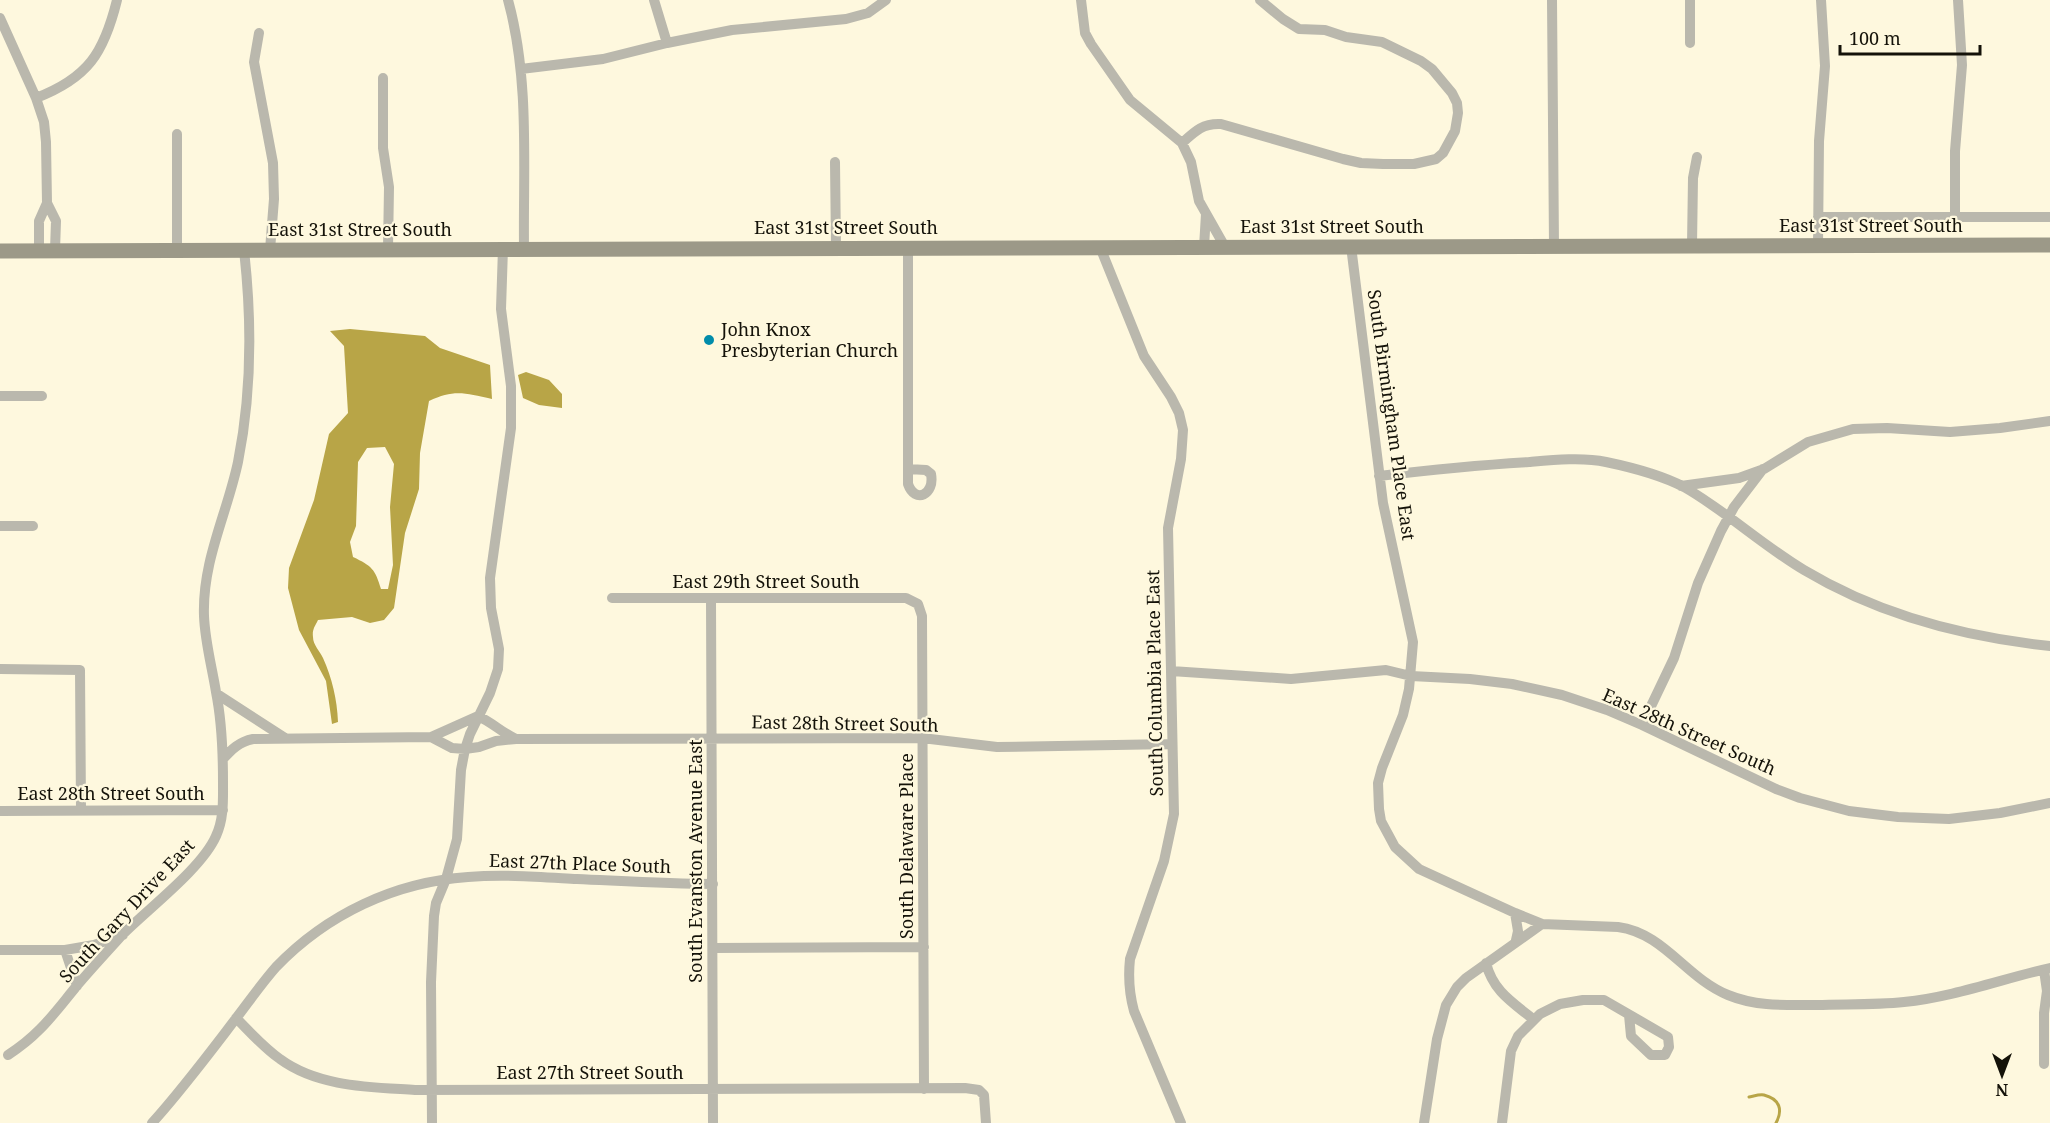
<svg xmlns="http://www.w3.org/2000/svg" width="2050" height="1123" font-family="'Noto Serif',serif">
<rect width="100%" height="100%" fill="#fef8de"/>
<path fill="#b8a547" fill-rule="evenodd" d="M350,329L425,336L440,348L490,365L492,399C465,393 454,389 429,401L420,453L419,489L405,533L394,608L384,620L370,623L352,617L318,620C315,626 312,630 313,637C313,645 320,651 323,658C332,678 337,699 338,722L332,724L326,681L299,630L288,588L289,568L314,500L329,434L348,413L344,346L330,331ZM385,447L394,464L390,507L393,565L388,589H381C375,569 372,566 353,557L350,542L356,526L358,462L367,448Z
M526,372L549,380L562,394V408L539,405L523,398L518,375Z"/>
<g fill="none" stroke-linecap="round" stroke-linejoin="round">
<path stroke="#b8a547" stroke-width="3" d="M1749,1097C1754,1096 1760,1094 1764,1095C1780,1099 1783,1110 1776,1123"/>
<path stroke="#bab8ad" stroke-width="10" d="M508,0C530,80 523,166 524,249
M654,0L667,43
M1081,0L1085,33L1091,44L1130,100L1182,143C1195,131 1203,123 1221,124L1343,159L1361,163L1383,164H1414L1436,159L1443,153L1455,131L1458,113L1457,103L1452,93L1432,69L1421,61L1382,42L1346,37L1325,30L1299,29L1283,19L1260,0
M1552,0L1554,246
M0,18L36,98L44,122L46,142L47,203L39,221V251
M259,33L254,62L273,163L274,199L270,250
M1690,43V0
M521,69L603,59L667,43L732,30L846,19L868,13L886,0
M383,78V148L389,187L388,249
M36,98C88,78 104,53 117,0
M1182,143L1191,162L1199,201L1225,247
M835,162L836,248
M47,203L56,221L55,250
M1818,217H2050
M1955,217V151L1962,65L1958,0
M1692,245L1693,178L1697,157
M1818,245L1819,141L1825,66L1821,0
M1351,246L1383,503L1413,642L1409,689L1403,715L1382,768L1378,783L1379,809L1381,821L1395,847L1419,869L1515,913L1542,924L1618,927C1664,933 1686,978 1728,995C1757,1007 1787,1005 1817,1005C1846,1004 1875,1005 1904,1002C1953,997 2002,979 2050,968
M1100,247L1144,356L1171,397L1179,413L1183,430L1181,459L1168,528L1174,814L1164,861L1130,959C1128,978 1129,993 1134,1011L1181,1123
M1204,247L1206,214
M908,248V484C915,504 935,495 931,474L926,470L908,469
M177,250V134
M0,396H42
M1379,476C1429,470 1479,465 1529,462C1552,460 1583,457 1606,462C1630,467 1663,476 1684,487C1726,511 1762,545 1804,570C1879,615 1964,637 2050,646
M1681,486L1739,478L1764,469L1808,442L1853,429L1887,428L1950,432L2000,428L2050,421
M0,526H33
M612,598H906L918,604L922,616L924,1089
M711,599L713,1123
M0,669L80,670L81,810
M1171,671L1291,679L1386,670L1411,676L1470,679L1512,684L1562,695L1607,710L1642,725L1776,789L1800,798L1849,811L1898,817L1949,819L2000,813L2050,803
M217,694L285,738
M1642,725L1674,658L1698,583L1721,531L1734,507L1763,469
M431,737L452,748L465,749L479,747L496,741L516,739L922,738L997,747L1172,744
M223,759C232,749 239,742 253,739L431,737L478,716C493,723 501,732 516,739
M0,811L223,810
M1515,913L1518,931L1516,940
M713,948L924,947
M0,950H65L94,945L123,935
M65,950L77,986
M1486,963C1493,991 1512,1002 1533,1019
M2044,970L2047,991L2044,1013V1064
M236,1018C250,1032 264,1048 280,1059C318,1087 370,1087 415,1090L965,1088L979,1090L984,1095L986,1123
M8,1055C39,1035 52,1016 75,988C90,970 107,952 123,934C149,908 202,868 216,836C224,819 223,800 223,782C223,752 222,722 216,692C212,667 205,642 204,616C202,561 227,514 238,462C252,392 252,321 244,250
M152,1123C181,1091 208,1055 234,1021C248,1003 261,984 276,967C327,914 395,882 468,877C504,874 541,877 577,879C622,881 667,884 713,884
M432,1123L431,982L434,916L436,903L446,879L457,839L461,770L465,749L470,734L490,693L498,669L499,649L491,608L490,578L511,428V386L501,309L503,248
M1424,1123L1437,1039L1446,1005L1457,987L1466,978L1542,924
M1502,1123L1511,1051L1518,1036L1540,1014L1560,1004L1583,1000H1604L1668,1037L1669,1047L1665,1055H1651L1631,1036L1629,1015"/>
<path stroke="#9c9988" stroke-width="15" d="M0,251L2050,245"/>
</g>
<circle fill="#018caa" stroke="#fef8de" stroke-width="2" cx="709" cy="340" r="6"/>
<g text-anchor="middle" stroke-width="4.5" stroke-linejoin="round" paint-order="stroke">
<g font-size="18" fill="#141209" stroke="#fef8de">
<text x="1871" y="232">East 31st Street South</text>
<text x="1332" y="233">East 31st Street South</text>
<text x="846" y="234">East 31st Street South</text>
<text x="360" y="236">East 31st Street South</text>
<text transform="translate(1391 415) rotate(82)" y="6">South Birmingham Place East</text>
<text x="766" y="588">East 29th Street South</text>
<text transform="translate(1155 683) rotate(-91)" y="6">South Columbia Place East</text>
<text transform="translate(845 724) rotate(1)" y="6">East 28th Street South</text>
<text transform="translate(1689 732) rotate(24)" y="6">East 28th Street South</text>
<text x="111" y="800">East 28th Street South</text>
<text transform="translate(907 846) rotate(-90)" y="6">South Delaware Place</text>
<text transform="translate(696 861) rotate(-90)" y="6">South Evanston Avenue East</text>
<text transform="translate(580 864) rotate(2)" y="6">East 27th Place South</text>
<text transform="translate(127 911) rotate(-47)" y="6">South Gary Drive East</text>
<text x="590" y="1079">East 27th Street South</text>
</g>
<g font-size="18" fill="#141209" stroke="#fef8de" text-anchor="start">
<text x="721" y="336">John Knox<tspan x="721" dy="21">Presbyterian Church</tspan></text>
</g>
</g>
<g transform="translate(2002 1075) rotate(180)" stroke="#fef8de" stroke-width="4.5" paint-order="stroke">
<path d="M0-4.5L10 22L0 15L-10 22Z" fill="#141209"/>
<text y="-9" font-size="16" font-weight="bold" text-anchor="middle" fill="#141209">N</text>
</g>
<path d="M1840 45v9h140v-9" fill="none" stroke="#141209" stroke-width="3"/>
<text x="1849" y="45" font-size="18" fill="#141209" stroke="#fef8de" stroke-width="4.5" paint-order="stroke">100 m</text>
</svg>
